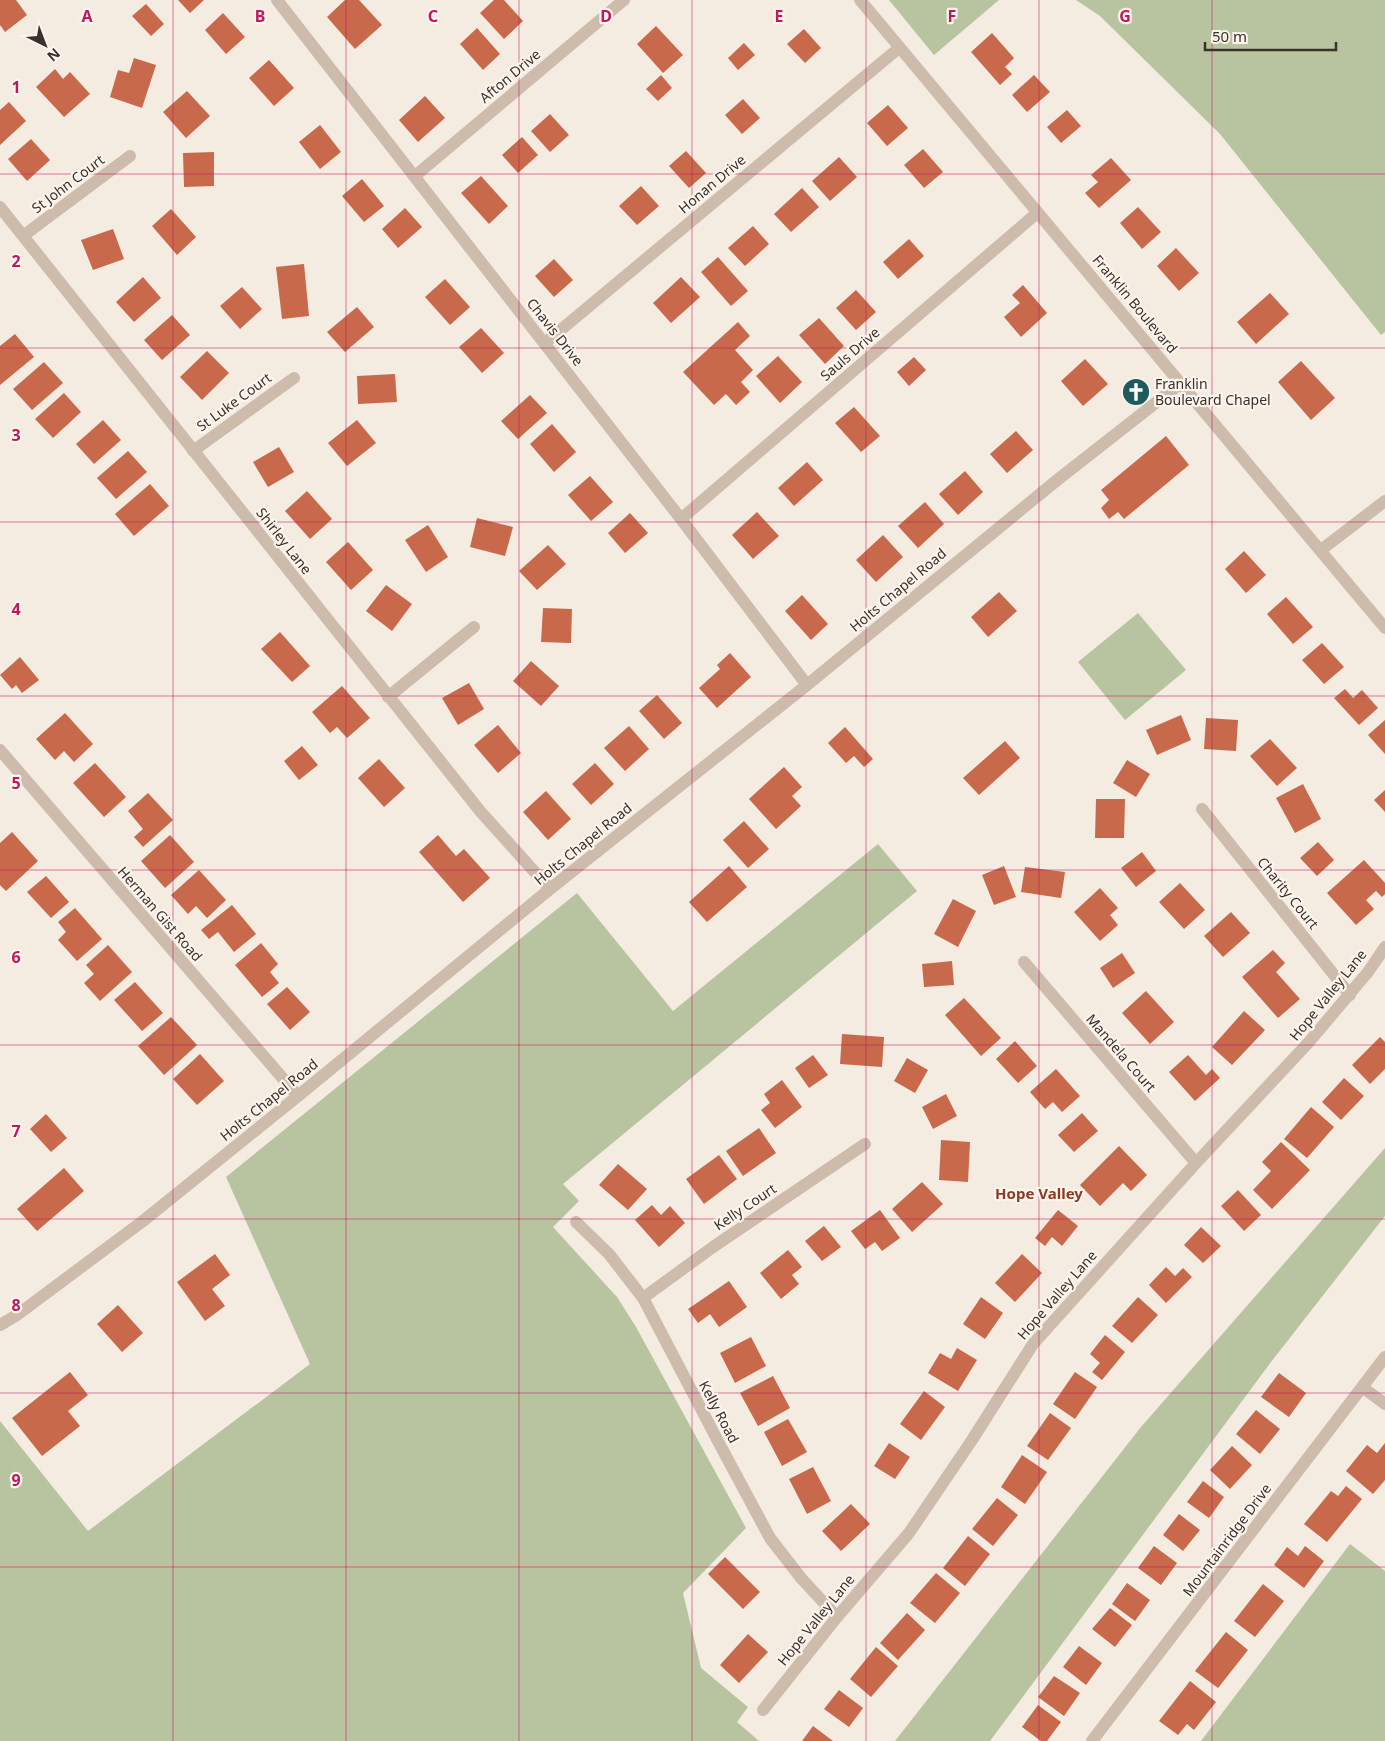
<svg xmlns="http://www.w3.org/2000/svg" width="1385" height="1741" font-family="'Noto Sans',sans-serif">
<rect width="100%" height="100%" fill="#f4ebe1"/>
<path fill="#b8c4a0" d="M889,0H999L934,55Z
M1076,0H1385V332L1381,335L1220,134L1100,16Z
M1138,613L1186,670L1125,720L1078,662Z
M878,844L917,891L563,1184L579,1201L553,1227L617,1297L636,1327L746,1528L683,1593L701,1668L748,1707L737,1722L759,1741H0V1421L88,1531L310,1364L226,1177L577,893L673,1011Z
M1385,1148V1216L1271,1362L990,1741H895L1141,1427Z
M1350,1544L1385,1571V1741H1201Z"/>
<path fill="#c8694b" d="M0,0H16L27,15L5,32L0,25Z
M178,0H204L190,13Z
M345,0H359L382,25L355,49L327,17Z
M494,0H504L523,21L504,39L480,13Z
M146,4L164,24L151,36L132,16Z
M223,13L245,37L226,54L205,30Z
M656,26L683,55L663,73L637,44Z
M477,28L500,54L483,70L460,44Z
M804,29L821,48L805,63L787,44Z
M992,33L1014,58L1005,67L1012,74L1000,85L971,52Z
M744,43L755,55L738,70L728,58Z
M134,58L156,65L142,108L110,97L118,70L129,73Z
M269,60L294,88L274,106L249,78Z
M55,69L63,79L70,72L90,94L64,117L36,87Z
M661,75L672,88L658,101L646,89Z
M1034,75L1050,92L1027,112L1012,95Z
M187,91L210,116L186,138L163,112Z
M425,96L445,118L418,142L399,120Z
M743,99L760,118L742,134L725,115Z
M9,102L26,121L0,145V110Z
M888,105L908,128L887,146L867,123Z
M1067,110L1081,126L1061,143L1047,127Z
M550,114L569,135L550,152L531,131Z
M320,125L341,152L320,169L299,142Z
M522,137L538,155L518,173L502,155Z
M31,139L50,160L27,181L8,159Z
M923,149L943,172L924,188L904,165Z
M686,151L706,173L689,188L669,166Z
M214,152V186L184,187L183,153Z
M839,157L857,177L830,201L812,181Z
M1111,158L1131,180L1099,208L1085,193L1098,182L1091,175Z
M481,176L508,206L489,224L461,193Z
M362,179L384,206L364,222L342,196Z
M641,186L659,206L637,225L619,206Z
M802,188L819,207L791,232L774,214Z
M1138,207L1161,232L1142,249L1120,223Z
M405,208L422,227L398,248L382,229Z
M171,209L196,237L177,255L152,226Z
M753,226L769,244L745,266L728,248Z
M113,229L124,259L93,270L81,240Z
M909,239L924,256L898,279L883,262Z
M1176,248L1199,273L1179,291L1157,266Z
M718,257L748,291L731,306L701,272Z
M554,259L573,280L554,297L535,276Z
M304,264L309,316L282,319L276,267Z
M143,277L161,298L134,322L116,302Z
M681,277L700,297L671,323L653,303Z
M445,279L470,307L450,325L425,297Z
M1023,285L1047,313L1021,337L1004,317L1020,303L1012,295Z
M242,287L262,309L240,329L220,306Z
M856,290L876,312L856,330L836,308Z
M1270,293L1289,314L1256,344L1237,322Z
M357,307L374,327L345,352L327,332Z
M172,315L190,335L162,360L144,340Z
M819,318L844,346L825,364L799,335Z
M738,322L750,336L735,350L753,370L741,382L750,392L736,405L726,394L714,405L683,372Z
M481,328L504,353L482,373L459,347Z
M15,334L34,357L0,385V346Z
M207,351L229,373L202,400L180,377Z
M778,356L802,382L780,403L756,376Z
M914,357L926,370L909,386L897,372Z
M1085,359L1108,384L1083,406L1061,381Z
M1301,361L1335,398L1311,420L1278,382Z
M44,362L63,383L32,410L13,389Z
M395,374L397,402L358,404L357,376Z
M64,393L81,412L53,438L35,419Z
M530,395L547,413L518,439L501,421Z
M854,407L880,436L861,452L835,423Z
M103,420L121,440L94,464L76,444Z
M357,420L376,443L347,466L328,443Z
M552,424L576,452L554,472L530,444Z
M1016,431L1033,450L1007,473L990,454Z
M1166,436L1189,465L1124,519L1118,512L1109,519L1101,508L1109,500L1101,490Z
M279,447L294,472L268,487L253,462Z
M128,451L147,472L116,499L97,478Z
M807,462L823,480L794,506L778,488Z
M965,471L983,492L958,515L939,494Z
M590,476L613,502L591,521L568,495Z
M150,484L169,506L134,536L115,514Z
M307,491L332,519L310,539L285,511Z
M925,502L944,524L918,548L898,526Z
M757,512L779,536L753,559L732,535Z
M630,513L648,533L625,553L608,533Z
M477,518L513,527L505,556L470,547Z
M428,525L448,557L426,572L405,540Z
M883,535L903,557L876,582L856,560Z
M348,542L373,570L351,590L326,562Z
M548,545L566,564L537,590L519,571Z
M1244,551L1266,575L1246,593L1225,569Z
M386,585L412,604L392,631L366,611Z
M999,592L1017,611L988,637L971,617Z
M802,595L828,624L811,640L785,611Z
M1286,597L1313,627L1293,644L1267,614Z
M543,608L572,609L571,643L541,642Z
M280,632L310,666L292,682L261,649Z
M1322,643L1344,667L1324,684L1302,660Z
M730,653L751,677L717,708L699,688L720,669L717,665Z
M20,657L39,680L22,693L16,685L12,689L0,675Z
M531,661L559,686L541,706L513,681Z
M469,683L484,709L458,725L442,698Z
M342,686L370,718L347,738L337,727L330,733L312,712Z
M1345,689L1353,698L1362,690L1378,708L1359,725L1334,698Z
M657,695L682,723L664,739L639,711Z
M65,713L93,744L74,762L64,751L55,760L36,739Z
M1181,715L1191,740L1157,755L1146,730Z
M1206,718L1238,720L1236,751L1204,749Z
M1385,720V754L1368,735Z
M498,725L521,753L498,773L474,745Z
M629,726L649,749L625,771L604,748Z
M845,727L873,759L864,767L854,756L846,763L828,743Z
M1270,739L1297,768L1277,786L1250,756Z
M1005,741L1020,758L979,795L963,778Z
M302,746L318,765L299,780L284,761Z
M379,759L405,788L384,807L358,778Z
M1127,760L1150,774L1136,797L1113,783Z
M95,763L126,797L104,817L73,783Z
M595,763L614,784L591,805L572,784Z
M784,767L802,787L792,796L801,806L776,829L749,799Z
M1303,784L1321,819L1295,833L1276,798Z
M1385,790V812L1374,800Z
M546,791L571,819L548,840L523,812Z
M148,793L173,820L143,847L134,837L143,829L128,811Z
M1096,799H1125L1124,838H1095Z
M744,821L769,849L748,868L723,840Z
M12,832L38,861L6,891L0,885V843Z
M170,835L194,862L165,888L141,861Z
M438,835L456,856L464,849L490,878L463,902L419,852Z
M1318,842L1334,860L1317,876L1300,858Z
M1142,852L1156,871L1136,887L1121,868Z
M1364,860L1385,883V894L1382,897L1376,891L1366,900L1374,909L1356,925L1327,893Z
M729,866L747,887L707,922L689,902Z
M1004,866L1016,897L994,905L982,875Z
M1025,867L1065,872L1061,898L1021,892Z
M199,870L226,900L207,918L196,906L188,914L171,895Z
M46,876L69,902L51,918L27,892Z
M1180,883L1205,910L1184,929L1159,902Z
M1100,888L1118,908L1110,915L1118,925L1100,941L1074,912Z
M953,899L976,911L958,947L934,934Z
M232,905L256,934L234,952L218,932L209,939L201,930Z
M75,908L102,939L77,961L58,940L66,932L58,922Z
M1231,912L1250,933L1223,957L1204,936Z
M261,943L278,964L270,972L279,983L262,997L235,965Z
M108,945L132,972L100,1001L84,983L94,974L86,965Z
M1273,950L1285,963L1276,972L1300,999L1278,1018L1242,977Z
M1122,953L1135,973L1113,988L1100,968Z
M952,961L954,985L924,987L922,964Z
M135,982L163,1013L142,1031L114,1000Z
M287,987L310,1012L290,1030L267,1004Z
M1146,991L1174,1022L1150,1044L1122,1013Z
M964,998L1001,1038L981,1056L945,1015Z
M1244,1011L1265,1030L1232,1065L1212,1047Z
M171,1017L197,1045L164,1075L138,1046Z
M842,1034L884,1037L882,1067L840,1064Z
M1380,1037L1385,1042V1069L1370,1084L1352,1065Z
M1015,1041L1037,1066L1018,1083L996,1059Z
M200,1054L224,1081L197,1105L173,1079Z
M813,1055L828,1075L809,1088L795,1068Z
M1188,1055L1206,1075L1212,1069L1220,1078L1195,1101L1169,1072Z
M907,1058L928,1070L915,1093L894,1081Z
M1056,1069L1080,1096L1062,1112L1053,1102L1045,1109L1030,1092Z
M1344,1078L1364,1096L1341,1120L1322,1102Z
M782,1080L802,1107L775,1128L761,1110L770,1103L764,1094Z
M946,1094L957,1116L933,1129L922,1107Z
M1311,1107L1334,1127L1307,1158L1284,1139Z
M1082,1113L1098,1131L1074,1152L1058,1135Z
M46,1114L67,1138L51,1152L30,1129Z
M759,1128L776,1153L743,1176L726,1151Z
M941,1140L970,1142L968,1182L939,1180Z
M1281,1142L1310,1170L1272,1209L1253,1190L1271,1171L1262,1162Z
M1119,1146L1147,1175L1131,1191L1123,1183L1100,1206L1080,1185Z
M719,1155L737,1179L704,1204L686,1179Z
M618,1164L647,1189L628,1210L599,1185Z
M64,1168L84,1191L37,1231L17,1209Z
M922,1182L943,1204L912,1232L892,1209Z
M1238,1190L1261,1215L1244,1231L1221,1206Z
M652,1205L661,1215L670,1206L685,1223L659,1247L635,1220Z
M880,1210L900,1238L882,1251L875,1242L865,1249L851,1231Z
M1058,1210L1078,1226L1062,1246L1052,1237L1045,1246L1035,1238Z
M824,1226L841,1247L822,1261L805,1241Z
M1201,1227L1221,1246L1203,1263L1184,1245Z
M788,1250L802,1267L792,1275L799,1284L781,1299L760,1273Z
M215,1254L230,1275L212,1289L225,1306L205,1321L177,1282Z
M1022,1254L1042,1273L1015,1302L995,1283Z
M1166,1267L1175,1276L1183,1268L1192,1277L1166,1303L1149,1285Z
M729,1281L747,1307L719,1327L710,1314L698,1323L688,1309Z
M981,1297L1003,1313L985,1339L963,1324Z
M1138,1297L1158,1315L1132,1343L1112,1326Z
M118,1305L143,1333L122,1352L97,1324Z
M1105,1335L1125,1352L1102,1380L1092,1372L1100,1363L1090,1354Z
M751,1337L766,1366L735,1383L720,1353Z
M957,1348L977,1360L958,1391L928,1373L940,1353L951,1359Z
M70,1372L88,1395L68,1411L80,1426L42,1456L12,1418Z
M1075,1372L1097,1387L1075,1419L1053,1404Z
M1279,1373L1306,1393L1289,1417L1261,1397Z
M773,1376L790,1408L758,1426L740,1393Z
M924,1391L945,1407L921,1440L900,1424Z
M1256,1410L1280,1429L1260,1454L1236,1434Z
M1050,1413L1071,1428L1048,1460L1027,1446Z
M788,1419L807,1452L782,1466L764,1432Z
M889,1443L910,1457L895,1479L874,1466Z
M1385,1443V1480L1373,1494L1346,1471L1367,1445L1377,1453Z
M1232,1446L1252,1465L1230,1489L1210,1470Z
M1022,1455L1047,1472L1025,1504L1001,1487Z
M813,1467L831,1501L807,1514L789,1479Z
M1203,1481L1224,1497L1209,1518L1187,1502Z
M1346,1486L1362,1499L1327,1542L1304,1524L1331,1491L1338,1496Z
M997,1498L1018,1515L993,1546L972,1529Z
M851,1504L870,1524L841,1551L822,1531Z
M1179,1514L1200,1530L1183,1551L1163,1535Z
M968,1536L990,1554L965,1586L943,1568Z
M1154,1546L1177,1563L1161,1585L1138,1568Z
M1305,1546L1324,1561L1304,1588L1274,1565L1287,1547L1298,1556Z
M725,1557L760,1592L743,1609L708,1574Z
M936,1573L960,1593L935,1623L910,1603Z
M1127,1583L1150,1600L1135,1621L1112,1604Z
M1263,1584L1284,1601L1255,1637L1234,1621Z
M1110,1608L1132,1625L1115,1647L1092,1629Z
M907,1613L925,1630L898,1660L880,1643Z
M1226,1632L1248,1650L1218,1688L1195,1671Z
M748,1634L768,1652L739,1683L720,1665Z
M1079,1646L1102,1663L1086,1685L1063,1667Z
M876,1647L898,1666L871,1697L850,1679Z
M1054,1676L1080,1693L1064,1716L1038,1697Z
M1190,1681L1216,1702L1194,1730L1187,1724L1178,1735L1159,1721Z
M839,1690L863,1708L849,1727L824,1709Z
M1038,1705L1061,1722L1047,1741H1041L1022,1727Z
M813,1726L833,1741H802Z"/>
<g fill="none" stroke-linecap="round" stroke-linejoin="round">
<path stroke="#cdbbac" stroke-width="12" d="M277,0L681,519L807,685
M860,0L1385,628
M415,176L624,0
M0,207L480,811L550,889
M23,236L130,156
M545,343L899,48
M193,451L294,378
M681,519L1037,213
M1321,550L1385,501
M388,697L474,627
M0,750L298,1096
M1202,809L1350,995
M1024,962L1196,1163
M576,1222L609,1254L643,1298L720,1445L770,1538L801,1578L837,1617
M643,1298L713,1247L865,1144
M0,1325L17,1315L143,1221L298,1096L550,889L807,685L1056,481L1181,383
M1362,1387L1385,1404
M763,1710L837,1617L909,1533L972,1440L1033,1344L1196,1163L1309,1042L1368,972L1385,947
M1092,1741L1385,1357"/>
</g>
<path fill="none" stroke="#c2185b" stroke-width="1" stroke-opacity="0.55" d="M173,0V1741M346,0V1741M519,0V1741M692,0V1741M866,0V1741M1039,0V1741M1212,0V1741M0,174H1385M0,348H1385M0,522H1385M0,696H1385M0,870H1385M0,1045H1385M0,1219H1385M0,1393H1385M0,1567H1385"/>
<defs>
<symbol id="church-disc" viewBox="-11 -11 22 22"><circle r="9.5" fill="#1f5a5e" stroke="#fbf5ee"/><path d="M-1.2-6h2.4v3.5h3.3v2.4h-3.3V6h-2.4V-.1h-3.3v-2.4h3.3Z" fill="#fff"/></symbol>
</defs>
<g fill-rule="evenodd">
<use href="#church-disc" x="1120" y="376" width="32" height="32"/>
</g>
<g text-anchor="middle" stroke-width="4.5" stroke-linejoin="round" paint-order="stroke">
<g font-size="14" fill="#3b302b" stroke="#fbf5ee">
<text transform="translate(510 76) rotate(-40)" y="5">Afton Drive</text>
<text transform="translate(68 184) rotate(-37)" y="5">St John Court</text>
<text transform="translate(712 184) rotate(-40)" y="5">Honan Drive</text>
<text transform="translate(1135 304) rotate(50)" y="5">Franklin Boulevard</text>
<text transform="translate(555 332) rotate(52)" y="5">Chavis Drive</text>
<text transform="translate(850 354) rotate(-41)" y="5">Sauls Drive</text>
<text transform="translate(234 402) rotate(-36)" y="5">St Luke Court</text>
<text transform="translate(284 541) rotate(52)" y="5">Shirley Lane</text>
<text transform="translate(898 590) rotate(-40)" y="5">Holts Chapel Road</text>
<text transform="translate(583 844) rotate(-39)" y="5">Holts Chapel Road</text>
<text transform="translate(1288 893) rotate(51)" y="5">Charity Court</text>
<text transform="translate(160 914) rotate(49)" y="5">Herman Gist Road</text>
<text transform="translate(1328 995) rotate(-51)" y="5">Hope Valley Lane</text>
<text transform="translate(1121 1053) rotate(49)" y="5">Mandela Court</text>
<text transform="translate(269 1100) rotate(-39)" y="5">Holts Chapel Road</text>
<text transform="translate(745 1207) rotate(-34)" y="5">Kelly Court</text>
<text transform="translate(1057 1295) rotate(-49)" y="5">Hope Valley Lane</text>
<text transform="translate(719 1412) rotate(62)" y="5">Kelly Road</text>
<text transform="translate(1227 1540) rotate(-53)" y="5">Mountainridge Drive</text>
<text transform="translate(816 1620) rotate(-51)" y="5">Hope Valley Lane</text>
</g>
<g font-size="14" fill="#3b302b" stroke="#fbf5ee" text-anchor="start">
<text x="1155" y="389">Franklin<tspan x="1155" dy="16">Boulevard Chapel</tspan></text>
</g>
<g font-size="15" font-weight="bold" fill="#8c3b22" stroke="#fbf5ee">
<text x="1039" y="1199">Hope Valley</text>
</g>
</g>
<g font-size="16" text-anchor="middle" font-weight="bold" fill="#c2185b" stroke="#fbf5ee" stroke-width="4.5" stroke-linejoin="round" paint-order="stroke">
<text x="87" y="22">A</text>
<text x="260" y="22">B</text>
<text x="433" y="22">C</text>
<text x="606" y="22">D</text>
<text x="779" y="22">E</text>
<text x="952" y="22">F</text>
<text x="1125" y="22">G</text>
<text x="16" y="93">1</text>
<text x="16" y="267">2</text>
<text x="16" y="441">3</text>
<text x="16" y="615">4</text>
<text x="16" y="789">5</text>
<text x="16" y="963">6</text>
<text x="16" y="1137">7</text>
<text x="16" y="1311">8</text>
<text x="16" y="1486">9</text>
</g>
<g transform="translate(45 45) rotate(138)" stroke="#fbf5ee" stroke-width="4" paint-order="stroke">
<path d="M0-4L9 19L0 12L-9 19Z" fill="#3b302b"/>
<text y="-8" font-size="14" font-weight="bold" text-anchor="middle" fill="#3b302b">N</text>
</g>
<path d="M1205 42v8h131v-8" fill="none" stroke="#3b302b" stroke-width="2.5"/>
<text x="1212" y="42" font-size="15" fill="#3b302b" stroke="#fbf5ee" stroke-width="4" paint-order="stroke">50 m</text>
</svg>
